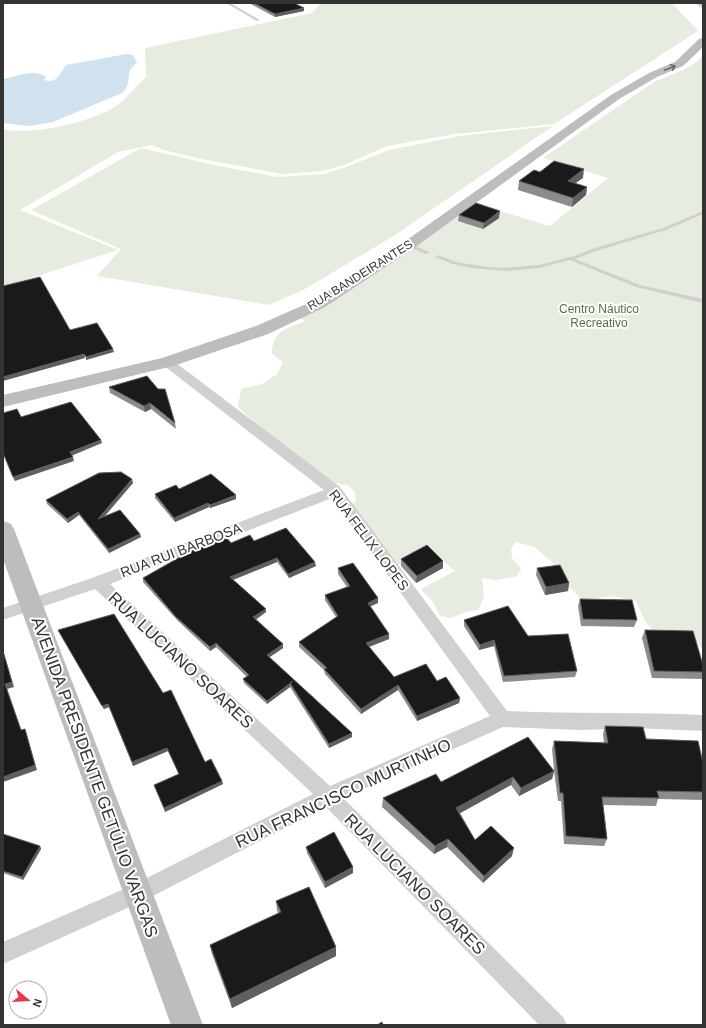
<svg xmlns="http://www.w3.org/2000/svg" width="706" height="1028" font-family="Arial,sans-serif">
<rect width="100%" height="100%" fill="#fff"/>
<path fill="#e6ecdf" d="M319,3H672L698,31L554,124L455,134L387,146L344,165L322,171L283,174L206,160L164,150L152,145L118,152L20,210L118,250L3,287V129C32,136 93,122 118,105C128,97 137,85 146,77L145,48L312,13L320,4Z
M703,54V651L694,637L653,631L644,619L636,601L613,596L582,600L568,585L562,572L535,547L516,542L511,549L512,558L521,569L516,577L495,580L482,578L484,597L478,610L465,612L451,618L440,616L433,602L421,589L455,571L426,547L395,567L352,506L356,500L355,492L349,486L332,482L264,431L238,407L241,389L262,384L277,374L283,362L272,354C272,330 288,328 306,321L299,318L476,204L550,226L608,178L543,158L654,82L683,70L698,61Z
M553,126L395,235L305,289L269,305L97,276L121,249L31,210L141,148L214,165L277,177L325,174L346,167L389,150L460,136Z"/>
<path fill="#cfe2ee" d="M127,54L133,55L137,63C122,73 135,81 122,93L53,122L29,126L3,123V79C16,77 34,68 46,77L44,80C58,84 59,74 66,65Z"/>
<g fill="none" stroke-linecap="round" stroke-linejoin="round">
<path fill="#d0d0d0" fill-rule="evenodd" d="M226,3H230L260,20L257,21Z
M703,211V214L666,230L596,251L575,259L640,285L703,299V303L636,287L570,260L539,268L505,271L471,268L453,264L435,257L438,255L456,262L488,267L505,268L539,265L574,256L592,249L663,228Z
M409,243L429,252L430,253L425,254L407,246L406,245Z"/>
<path fill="#d0d0d0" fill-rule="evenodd" d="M695,3H702L703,9Z
M167,358L171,359L340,487L507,711C572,714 638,712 703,715V731L636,728L582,730L503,727L343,798L563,1017L567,1025H539L326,807L145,900L3,964V942L131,886L313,794L95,589L3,620V608L92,578L324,490L163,365L161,362L163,359ZM332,498L490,716L330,786L110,584Z"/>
<path fill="#bdbdbd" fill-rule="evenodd" d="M703,38V47L683,66L657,77L619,99L414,248L325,307L268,334L173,366L3,407V395L162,358L256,326L313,301L404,242L611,95L649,73L675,62L699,39Z
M3,521L11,524L14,529L203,1025H171L3,559Z"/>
</g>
<path fill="#8c8c8c" d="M249,3H294L304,11L275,17Z
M540,172L583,178L575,183L587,187L586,195L572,207L518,190L519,181Z
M459,215L499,218L483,229L458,221Z
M147,376L175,423L176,429L151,409L145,412L110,393L109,387Z
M133,483L104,516L140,534L141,537L109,553L79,515L68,523L47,504L46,500Z
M179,489L236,499L210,508L209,507L175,522L155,498V494Z
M254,541L316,566L289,578L277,562L233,580L266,612L256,619L283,644V648L269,657L352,737L329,748L290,687L267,704L244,683L243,679L247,677L216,647L210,651L177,620L143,582V578L231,543Z
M401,559L443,568L416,583L401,566Z
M338,568L378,598V603L370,606L389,634V639L369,647L394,677L437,681L460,698L459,703L417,721L398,690L361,714L325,674L324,670L299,647V642L336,617L325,600V595L347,587L338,574Z
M537,568L569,583L568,591L545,595L536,575Z
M580,599L637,620L634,627L581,626L578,606Z
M464,620L528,636L577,671L575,677L503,682L494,646L479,650L464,626Z
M58,630L205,762L222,781L223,784L165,812L154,785L179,774L168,751L133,766L109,707L104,709L60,634Z
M645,630L703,665V677L702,679L652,678L642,638Z
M605,726L646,739L703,763V800L658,799L656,806L603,805L607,839L604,846L564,844L561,801H558L554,771L552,779L519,796L511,785L460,813L475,840L512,856L483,883L447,847L434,854L382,807L383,798L554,770L552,749L554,741L604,743L603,734Z
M3,834L40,846L41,849L23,880L3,873Z
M306,847L353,873L325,888L307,853Z
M276,901L336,956L232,1008L212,954L210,945L278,913L277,910Z"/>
<path fill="#5f5f5f" d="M304,8V11L275,17V14Z
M584,169L583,178L567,189L568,181Z
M587,187L586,195L572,207L573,198Z
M500,211L499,218L483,229L484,223Z
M113,349L114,352L86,360V357Z
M84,354L85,358L3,381V377Z
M150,403L151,409L145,412L144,406Z
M101,440L102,443L71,456L70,452Z
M73,457L74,461L15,481L13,477Z
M132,479L133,483L99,523L98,519Z
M236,495V499L210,508V505Z
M208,503L209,507L175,522L174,518Z
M78,512L79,515L68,523L67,519Z
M140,534L141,537L109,553L108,549Z
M277,558V562L230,581V577Z
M443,561V568L416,583L417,576Z
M315,562L316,566L289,578L288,574Z
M569,583L568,591L545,595L546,587Z
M378,598V603L367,608L368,603Z
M266,609V612L254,621L253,617Z
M389,634V639L366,648V643Z
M494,640V646L479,650L480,645Z
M216,643V647L210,651V647Z
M283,644V648L267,659V655Z
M3,651L14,687L7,689L23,735L5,684Z
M293,681L290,683V687L267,704V701Z
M398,685V690L361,714V709Z
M460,698L459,703L417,721V716Z
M108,704L109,707L104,709L102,706Z
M25,729L37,770L3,782V777Z
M352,733V737L329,748V744Z
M167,748L168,751L133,766L132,762Z
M554,771L552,779L519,796L521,788Z
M513,777L511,785L455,816L456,808Z
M222,781L223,784L165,812L164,808Z
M448,839L447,847L434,854L435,846Z
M40,846L41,849L23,880L22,877Z
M514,848L512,856L483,883L484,876Z
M353,867V873L325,888V882Z
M336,947V956L232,1008L230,999Z"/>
<path fill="#1a1a1a" stroke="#5f5f5f" d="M254,3H294L304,8L275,14Z
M554,161L584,169L568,181L587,187L573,198L519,181L534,170L540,172Z
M476,203L500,211L484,223L459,215Z
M40,277L70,330L97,323L113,349L86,357L84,354L3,377V286Z
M147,376L158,389H165L175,423L150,403L144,406L109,387Z
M71,402L101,440L70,452L73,457L13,477L3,453V413L17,409L21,417Z
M121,472L132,479L98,519L120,510L140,534L108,549L78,512L67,519L46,500L99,473Z
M211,474L236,495L210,505L208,503L174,518L155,494L176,485L179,489Z
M286,528L315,562L288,574L277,558L230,577L266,609L253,617L283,644L267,655L352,733L329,744L290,683L293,681L267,701L243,679L249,675L216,643L210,647L176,617L143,578L187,553L226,537L231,543L250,535L254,541Z
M427,545L443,561L417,576L401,559Z
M353,563L378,598L368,603L389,634L366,643L394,677L426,664L437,681L446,677L460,698L417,716L398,685L361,709L324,669L327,668L299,642L338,616L325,595L350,586L338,568Z
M560,565L569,583L546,587L537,568Z
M580,599L632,600L637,620L583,619Z
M508,606L528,636L568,634L577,671L504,676L494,640L480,645L464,620Z
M114,614L163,693L171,690L205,762L211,759L222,781L164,808L154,785L179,774L167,748L132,762L108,704L102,706L58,630Z
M645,630L693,631L703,665V672L654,671Z
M3,651L12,682L5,684L21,730L25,729L35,765L3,777Z
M605,726L643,727L646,739L698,741L703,763V792L657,791L659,798L602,797L607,839L566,836L563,793H560L554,741L608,743Z
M528,737L554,771L521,788L513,777L456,808L475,840L491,826L514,848L484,876L448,839L435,846L383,798L436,774L441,782Z
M334,832L353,867L325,882L306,847Z
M3,834L40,846L22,877L3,871Z
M309,887L336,947L230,999L210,945L281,912L276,901Z
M382,1022L383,1025H377Z"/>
<defs><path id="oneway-shaft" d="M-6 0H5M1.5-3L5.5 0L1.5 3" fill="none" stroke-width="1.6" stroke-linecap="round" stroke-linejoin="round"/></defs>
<use stroke="#6a6a6a" href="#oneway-shaft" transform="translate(670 68) rotate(-22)"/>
<g text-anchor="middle" stroke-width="4" stroke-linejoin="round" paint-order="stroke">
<g font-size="12" fill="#333" stroke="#fff">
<text transform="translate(360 275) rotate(-32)" y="4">RUA BANDEIRANTES</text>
</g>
<g font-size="12" fill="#56703f" stroke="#fff">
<text x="599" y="313">Centro Náutico<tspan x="599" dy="14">Recreativo</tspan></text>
</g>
<g font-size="14" fill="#333" stroke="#fff">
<text transform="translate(369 540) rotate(53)" y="5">RUA FELIX LOPES</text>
<text transform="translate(181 550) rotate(-21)" y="5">RUA RUI BARBOSA</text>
</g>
<g font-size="17" fill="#333" stroke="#fff">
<text transform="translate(181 660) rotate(43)" y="6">RUA LUCIANO SOARES</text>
<text transform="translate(95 777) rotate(70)" y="6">AVENIDA PRESIDENTE GETÚLIO VARGAS</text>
<text transform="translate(343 793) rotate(-25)" y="6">RUA FRANCISCO MURTINHO</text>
<text transform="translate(415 884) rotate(45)" y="6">RUA LUCIANO SOARES</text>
</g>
</g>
<rect width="706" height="1028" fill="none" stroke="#333333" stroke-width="8"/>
<g transform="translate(28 1000) rotate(108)"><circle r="19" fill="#ffffff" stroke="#adadad"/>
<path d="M0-3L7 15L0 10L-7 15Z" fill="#e63946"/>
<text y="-6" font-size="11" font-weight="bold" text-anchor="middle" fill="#333333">N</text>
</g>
</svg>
